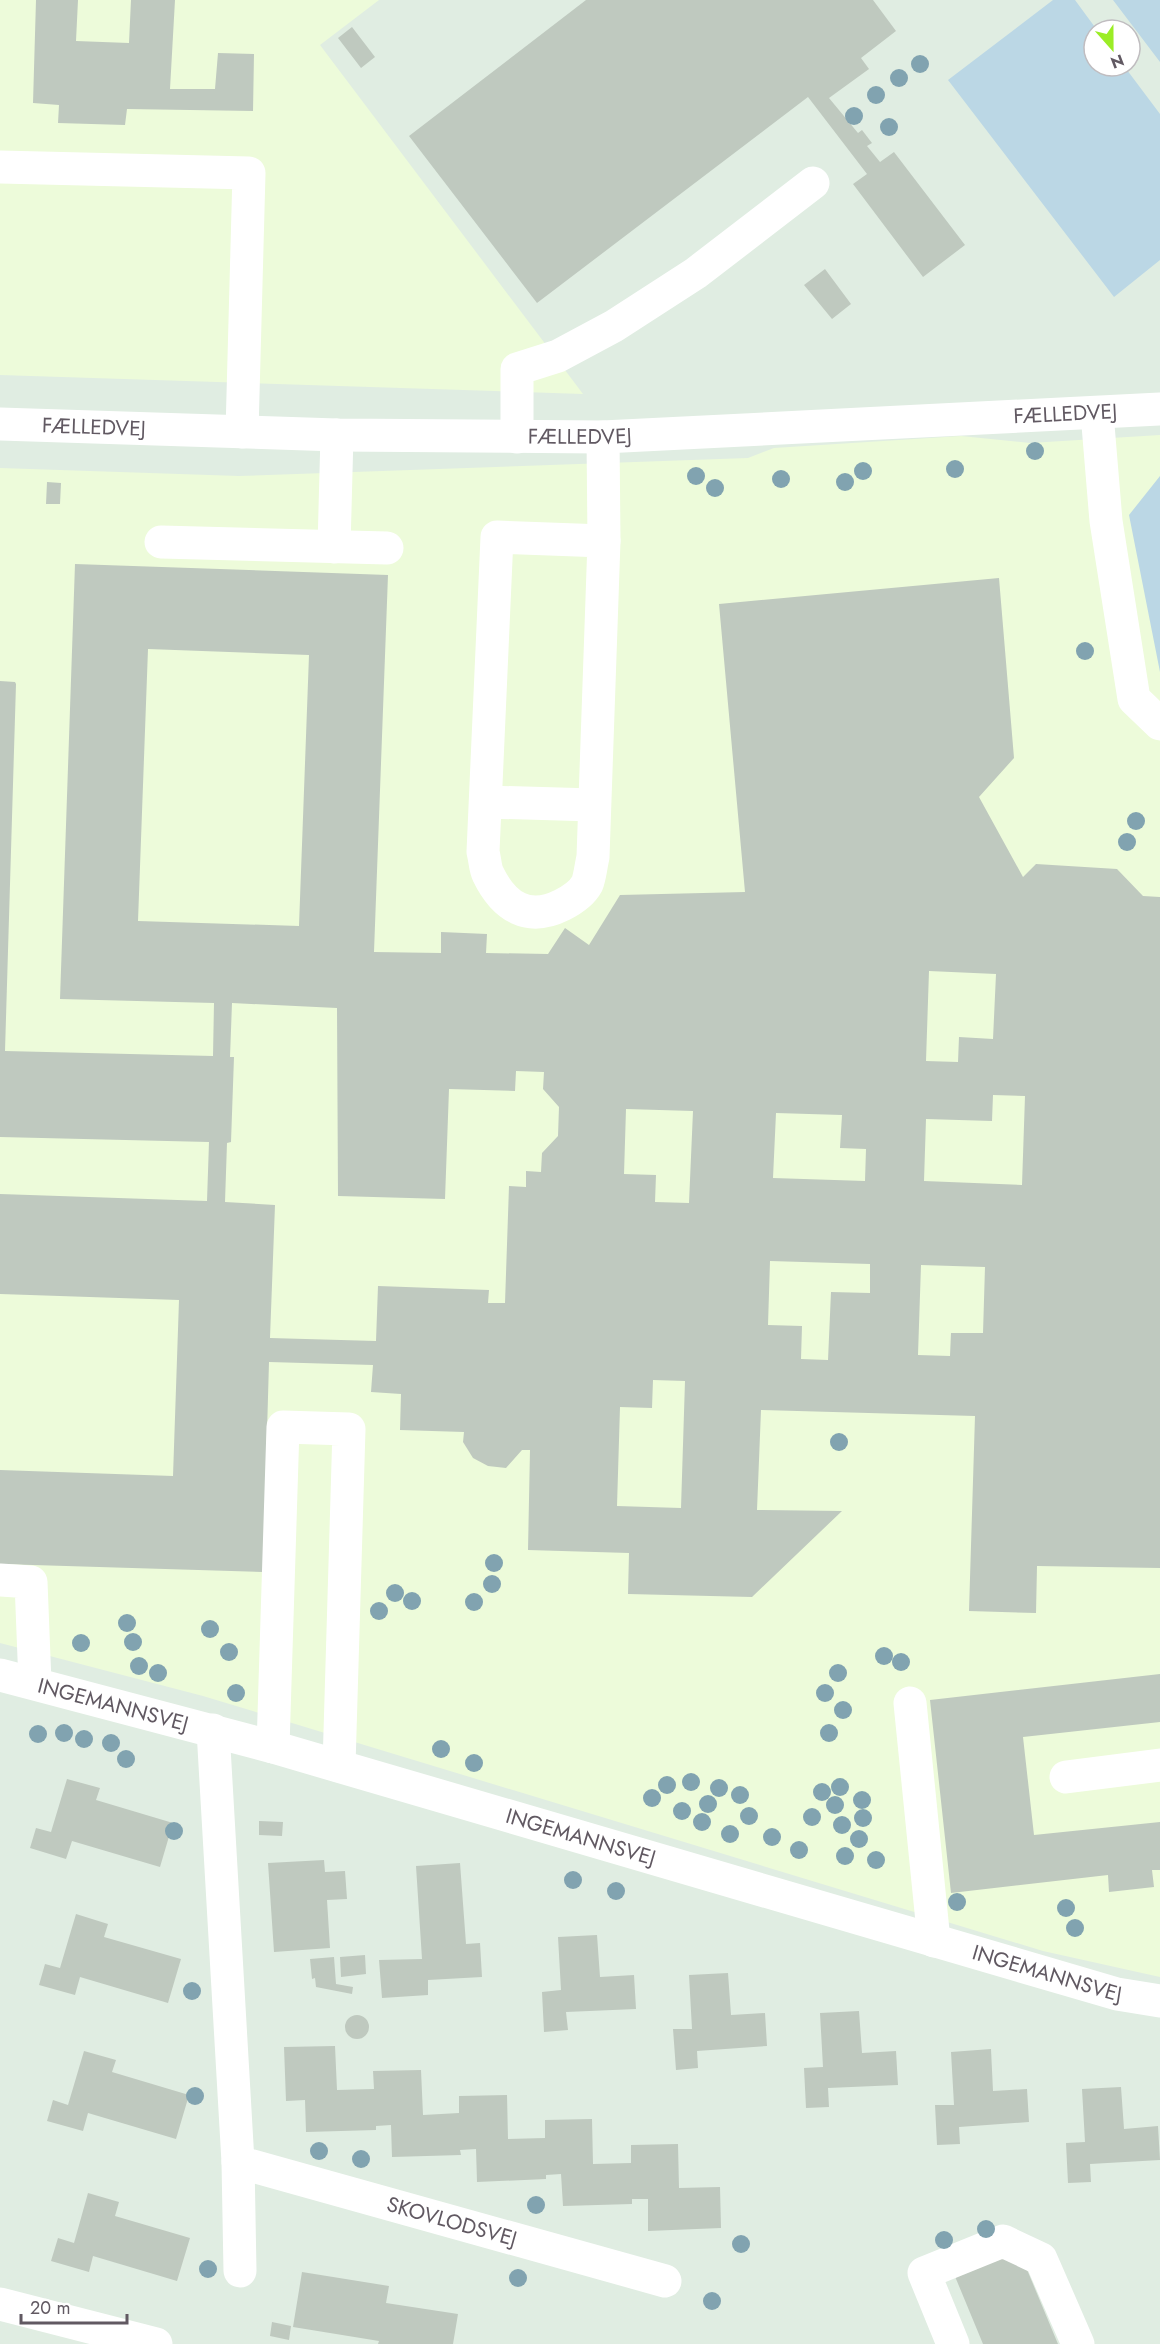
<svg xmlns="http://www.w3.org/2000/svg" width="1160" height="2344" font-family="Jost,sans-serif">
<rect width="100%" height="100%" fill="#e0ede2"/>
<path fill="#edfbda" d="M0,0H379L320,45L583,394L0,375Z
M1160,435V1977L1043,1951L203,1696L0,1643V468L239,476L748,458L774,448L961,436L1030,443Z"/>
<path fill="#bbd7e5" d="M1053,0H1075L1097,30H1094V66H1124L1160,114V260L1114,297L948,80Z
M1113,0H1160V62Z
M1160,476V672L1129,515Z"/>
<path fill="#bfc9bf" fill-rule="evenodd" d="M36,0H78L76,41L129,43L131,0H175L170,89H215L218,53L254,54L253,111L127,109L125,125L58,123L59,105L33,103Z
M586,0H873L896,31L861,58L869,69L829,98L858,133L862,130L872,143L867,146L880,162L894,152L965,245L923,277L853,184L867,174L808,97L537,303L409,136Z
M352,27L375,57L361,68L338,38Z
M825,269L851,304L832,319L804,285Z
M47,482L61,483L60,504H46Z
M75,564L388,575L374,952L441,953V932L487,934L486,953L548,954L565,928L589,945L620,895L745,892L719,604L999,578L1014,758L979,797L1023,877L1036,864L1117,869L1143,896L1160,897V1568L1037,1566L1036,1613L969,1611L975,1416L761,1410L757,1510L842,1511L752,1597L628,1594L629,1553L528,1550L530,1450H522L506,1468L488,1466L473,1458L463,1442L464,1432L400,1430L401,1394L371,1392L373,1365L269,1362L263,1572L0,1564V1470L173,1476L179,1300L0,1294V1194L207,1201L209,1142L0,1137V681L15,682L16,684L5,1051L213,1056L214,1003L60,999ZM148,649L309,655L299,926L138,921ZM929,971L996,974L993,1039L959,1037L958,1062L926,1061ZM232,1003L337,1008L338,1196L445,1199L449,1089L515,1091L516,1071L544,1072L543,1089L559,1107L558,1136L542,1153L541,1172L526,1171V1187L509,1186L505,1303H488L489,1290L378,1286L376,1341L270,1338L275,1205L225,1202L227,1143L231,1142L234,1057H230ZM993,1095L1025,1096L1022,1185L924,1181L926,1119L992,1121ZM626,1109L693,1111L689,1203L655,1202L656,1175L624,1174ZM776,1113L842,1115L840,1148L866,1149L865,1181L773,1178ZM770,1261L870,1264V1293L831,1292L828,1360L801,1359L802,1326L768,1325ZM921,1265L985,1267L983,1333H951L950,1356L918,1355ZM653,1380L685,1381L681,1508L617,1506L620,1407L652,1408Z
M1160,1674V1722L1023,1737L1034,1835L1160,1822V1870H1152L1154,1887L1109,1892L1108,1875L951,1893L930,1700Z
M67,1779L100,1788L96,1800L173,1823L160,1867L72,1841L66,1859L30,1848L36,1828L51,1832Z
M259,1821L283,1822L282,1836L259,1835Z
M324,1860L325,1872L345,1871L347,1899L327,1900L330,1948L274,1952L268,1863Z
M460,1863L466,1944L480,1943L482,1977L428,1980V1995L382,1998L379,1960L422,1959L416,1866Z
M76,1914L108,1924L104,1937L181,1959L168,2003L80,1977L75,1995L39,1985L45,1964L60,1968Z
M597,1935L600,1977L634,1975L636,2009L566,2012L568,2030L544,2032L542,1992L561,1990L558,1937Z
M365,1955L366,1974L341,1977L340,1957Z
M334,1957L336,1984L353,1987L352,1994L316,1987L315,1978L312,1979L310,1959Z
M728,1973L731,2015L765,2013L767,2046L697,2051L698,2068L676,2070L673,2029H692L689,1975Z
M859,2011L862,2053L896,2051L898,2085L828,2088L829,2107L806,2108L804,2068L823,2067L820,2013Z
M345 2027a12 12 0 1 1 24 0a12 12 0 1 1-24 0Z
M335,2046L337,2090L374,2089L373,2071L421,2070L423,2115L459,2113V2096L507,2095L508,2139L545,2138V2120L592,2119L593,2164L631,2163V2145L678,2144L679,2188L720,2187L721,2228L648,2231V2199H632V2204L563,2206L561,2174L546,2175V2179L477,2182L476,2149L460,2150L461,2155L392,2157L391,2125L376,2126V2130L306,2132L305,2100L286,2101L284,2047Z
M991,2049L993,2091L1027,2089L1029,2122L959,2127L960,2144L937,2145L935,2105H954L951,2052Z
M84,2051L116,2060L112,2072L189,2095L176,2139L88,2113L83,2131L47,2121L53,2100L68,2105Z
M1121,2087L1124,2129L1158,2126L1160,2160L1090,2164L1091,2182L1068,2183L1066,2143L1085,2142L1082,2089Z
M88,2193L119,2202L115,2216L190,2238L177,2281L93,2256L89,2272L51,2261L58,2238L74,2243Z
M1018,2248L1058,2344H983L954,2274Z
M302,2272L389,2286L386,2303L458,2314L453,2344H378L379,2341L293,2327Z
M272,2322L291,2326L289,2340L270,2336Z"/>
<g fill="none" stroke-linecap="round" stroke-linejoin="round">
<g stroke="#fff" stroke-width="33">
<path d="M0,167L249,173L242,432"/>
<path d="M1097,413L1106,521L1134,699L1160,724"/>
<path id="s1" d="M0,424L337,435L603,437L1160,409"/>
<path d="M517,437V369L558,356L614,326L696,273L813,183"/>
<path d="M603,437L604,541"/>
<path d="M497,537L604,541L593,857C591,865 590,877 587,884C582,893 570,901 562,905C528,922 504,907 488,874C485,868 485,859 483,852Z"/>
<path d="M161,542L387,548"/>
<path d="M334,547L337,435"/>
<path d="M486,802L594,805"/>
<path d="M0,1580L31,1582L35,1683"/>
<path id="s2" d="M0,1675L273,1747L1117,1994L1160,2001"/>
<path d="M910,1703L934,1941"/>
<path d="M213,1730L238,2162L240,2271"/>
<path d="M273,1747L283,1427L349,1429L339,1766"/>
<path d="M1066,1777L1160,1765"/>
<path id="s3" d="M238,2162L665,2281"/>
<path d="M0,2304L156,2344"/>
<path d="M953,2344L924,2273L1003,2241L1041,2259L1078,2344"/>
</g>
</g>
<g fill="#81a3b0">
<circle cx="920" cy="64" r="9"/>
<circle cx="899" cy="78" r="9"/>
<circle cx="876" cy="95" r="9"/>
<circle cx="854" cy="116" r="9"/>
<circle cx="889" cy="127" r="9"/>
<circle cx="1035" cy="451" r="9"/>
<circle cx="955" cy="469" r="9"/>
<circle cx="863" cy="471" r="9"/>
<circle cx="696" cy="476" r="9"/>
<circle cx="781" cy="479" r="9"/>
<circle cx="845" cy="482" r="9"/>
<circle cx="715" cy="488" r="9"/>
<circle cx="1085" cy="651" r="9"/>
<circle cx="1136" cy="821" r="9"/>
<circle cx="1127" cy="842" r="9"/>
<circle cx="839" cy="1442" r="9"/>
<circle cx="494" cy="1563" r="9"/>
<circle cx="492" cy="1584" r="9"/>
<circle cx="395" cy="1593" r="9"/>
<circle cx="412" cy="1601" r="9"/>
<circle cx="474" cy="1602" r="9"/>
<circle cx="379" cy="1611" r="9"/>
<circle cx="127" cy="1623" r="9"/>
<circle cx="210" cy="1629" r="9"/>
<circle cx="133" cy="1642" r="9"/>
<circle cx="81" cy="1643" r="9"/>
<circle cx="229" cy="1652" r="9"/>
<circle cx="884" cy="1656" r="9"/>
<circle cx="901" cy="1662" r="9"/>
<circle cx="139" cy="1666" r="9"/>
<circle cx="158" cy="1673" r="9"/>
<circle cx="838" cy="1673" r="9"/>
<circle cx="236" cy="1693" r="9"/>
<circle cx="825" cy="1693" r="9"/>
<circle cx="843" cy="1710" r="9"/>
<circle cx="64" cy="1733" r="9"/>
<circle cx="829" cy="1733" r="9"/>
<circle cx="38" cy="1734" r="9"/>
<circle cx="84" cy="1739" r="9"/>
<circle cx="111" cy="1743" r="9"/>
<circle cx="441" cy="1749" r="9"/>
<circle cx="126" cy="1759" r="9"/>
<circle cx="474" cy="1763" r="9"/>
<circle cx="691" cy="1782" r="9"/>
<circle cx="667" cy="1785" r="9"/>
<circle cx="840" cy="1787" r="9"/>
<circle cx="719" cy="1788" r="9"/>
<circle cx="822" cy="1792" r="9"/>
<circle cx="740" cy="1795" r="9"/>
<circle cx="652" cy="1798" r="9"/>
<circle cx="862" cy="1800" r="9"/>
<circle cx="708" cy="1804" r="9"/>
<circle cx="835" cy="1805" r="9"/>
<circle cx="682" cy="1811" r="9"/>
<circle cx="749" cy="1816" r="9"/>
<circle cx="812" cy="1817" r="9"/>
<circle cx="863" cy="1818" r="9"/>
<circle cx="702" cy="1822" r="9"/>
<circle cx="842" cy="1825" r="9"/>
<circle cx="174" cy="1831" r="9"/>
<circle cx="730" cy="1834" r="9"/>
<circle cx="772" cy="1837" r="9"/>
<circle cx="859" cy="1839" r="9"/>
<circle cx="799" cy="1850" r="9"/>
<circle cx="845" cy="1856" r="9"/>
<circle cx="876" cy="1860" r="9"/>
<circle cx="573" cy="1880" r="9"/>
<circle cx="616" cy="1891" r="9"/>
<circle cx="957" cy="1902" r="9"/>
<circle cx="1066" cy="1908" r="9"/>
<circle cx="1075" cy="1928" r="9"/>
<circle cx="192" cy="1991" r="9"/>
<circle cx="195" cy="2096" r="9"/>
<circle cx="319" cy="2151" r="9"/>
<circle cx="361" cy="2159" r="9"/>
<circle cx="536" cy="2205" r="9"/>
<circle cx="986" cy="2229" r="9"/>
<circle cx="944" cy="2240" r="9"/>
<circle cx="741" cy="2244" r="9"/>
<circle cx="208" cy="2269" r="9"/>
<circle cx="518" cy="2278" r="9"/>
<circle cx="712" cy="2301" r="9"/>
</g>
<g text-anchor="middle" stroke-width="4.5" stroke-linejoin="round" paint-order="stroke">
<g font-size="21" fill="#615962" stroke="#fff">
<text dy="7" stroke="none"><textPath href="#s1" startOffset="1066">FÆLLEDVEJ</textPath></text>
<text dy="7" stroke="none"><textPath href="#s1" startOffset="94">FÆLLEDVEJ</textPath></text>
<text dy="7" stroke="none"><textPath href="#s1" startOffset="580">FÆLLEDVEJ</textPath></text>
<text dy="7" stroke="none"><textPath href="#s2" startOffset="117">INGEMANNSVEJ</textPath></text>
<text dy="7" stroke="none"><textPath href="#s2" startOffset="603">INGEMANNSVEJ</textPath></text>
<text dy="7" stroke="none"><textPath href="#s2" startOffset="1089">INGEMANNSVEJ</textPath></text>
<text dy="7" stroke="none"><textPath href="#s3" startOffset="222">SKOVLODSVEJ</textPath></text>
</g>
</g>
<g transform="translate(1112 48) rotate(159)"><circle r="28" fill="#ffffff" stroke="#c0bdc0" stroke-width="1.5"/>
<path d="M0-4.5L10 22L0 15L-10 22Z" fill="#9bed26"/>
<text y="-9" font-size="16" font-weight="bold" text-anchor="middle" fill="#615962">N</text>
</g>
<path d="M21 2314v9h106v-9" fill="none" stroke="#615962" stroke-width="3"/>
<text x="30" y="2314" font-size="18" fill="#615962" stroke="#ffffff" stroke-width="4.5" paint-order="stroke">20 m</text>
</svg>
